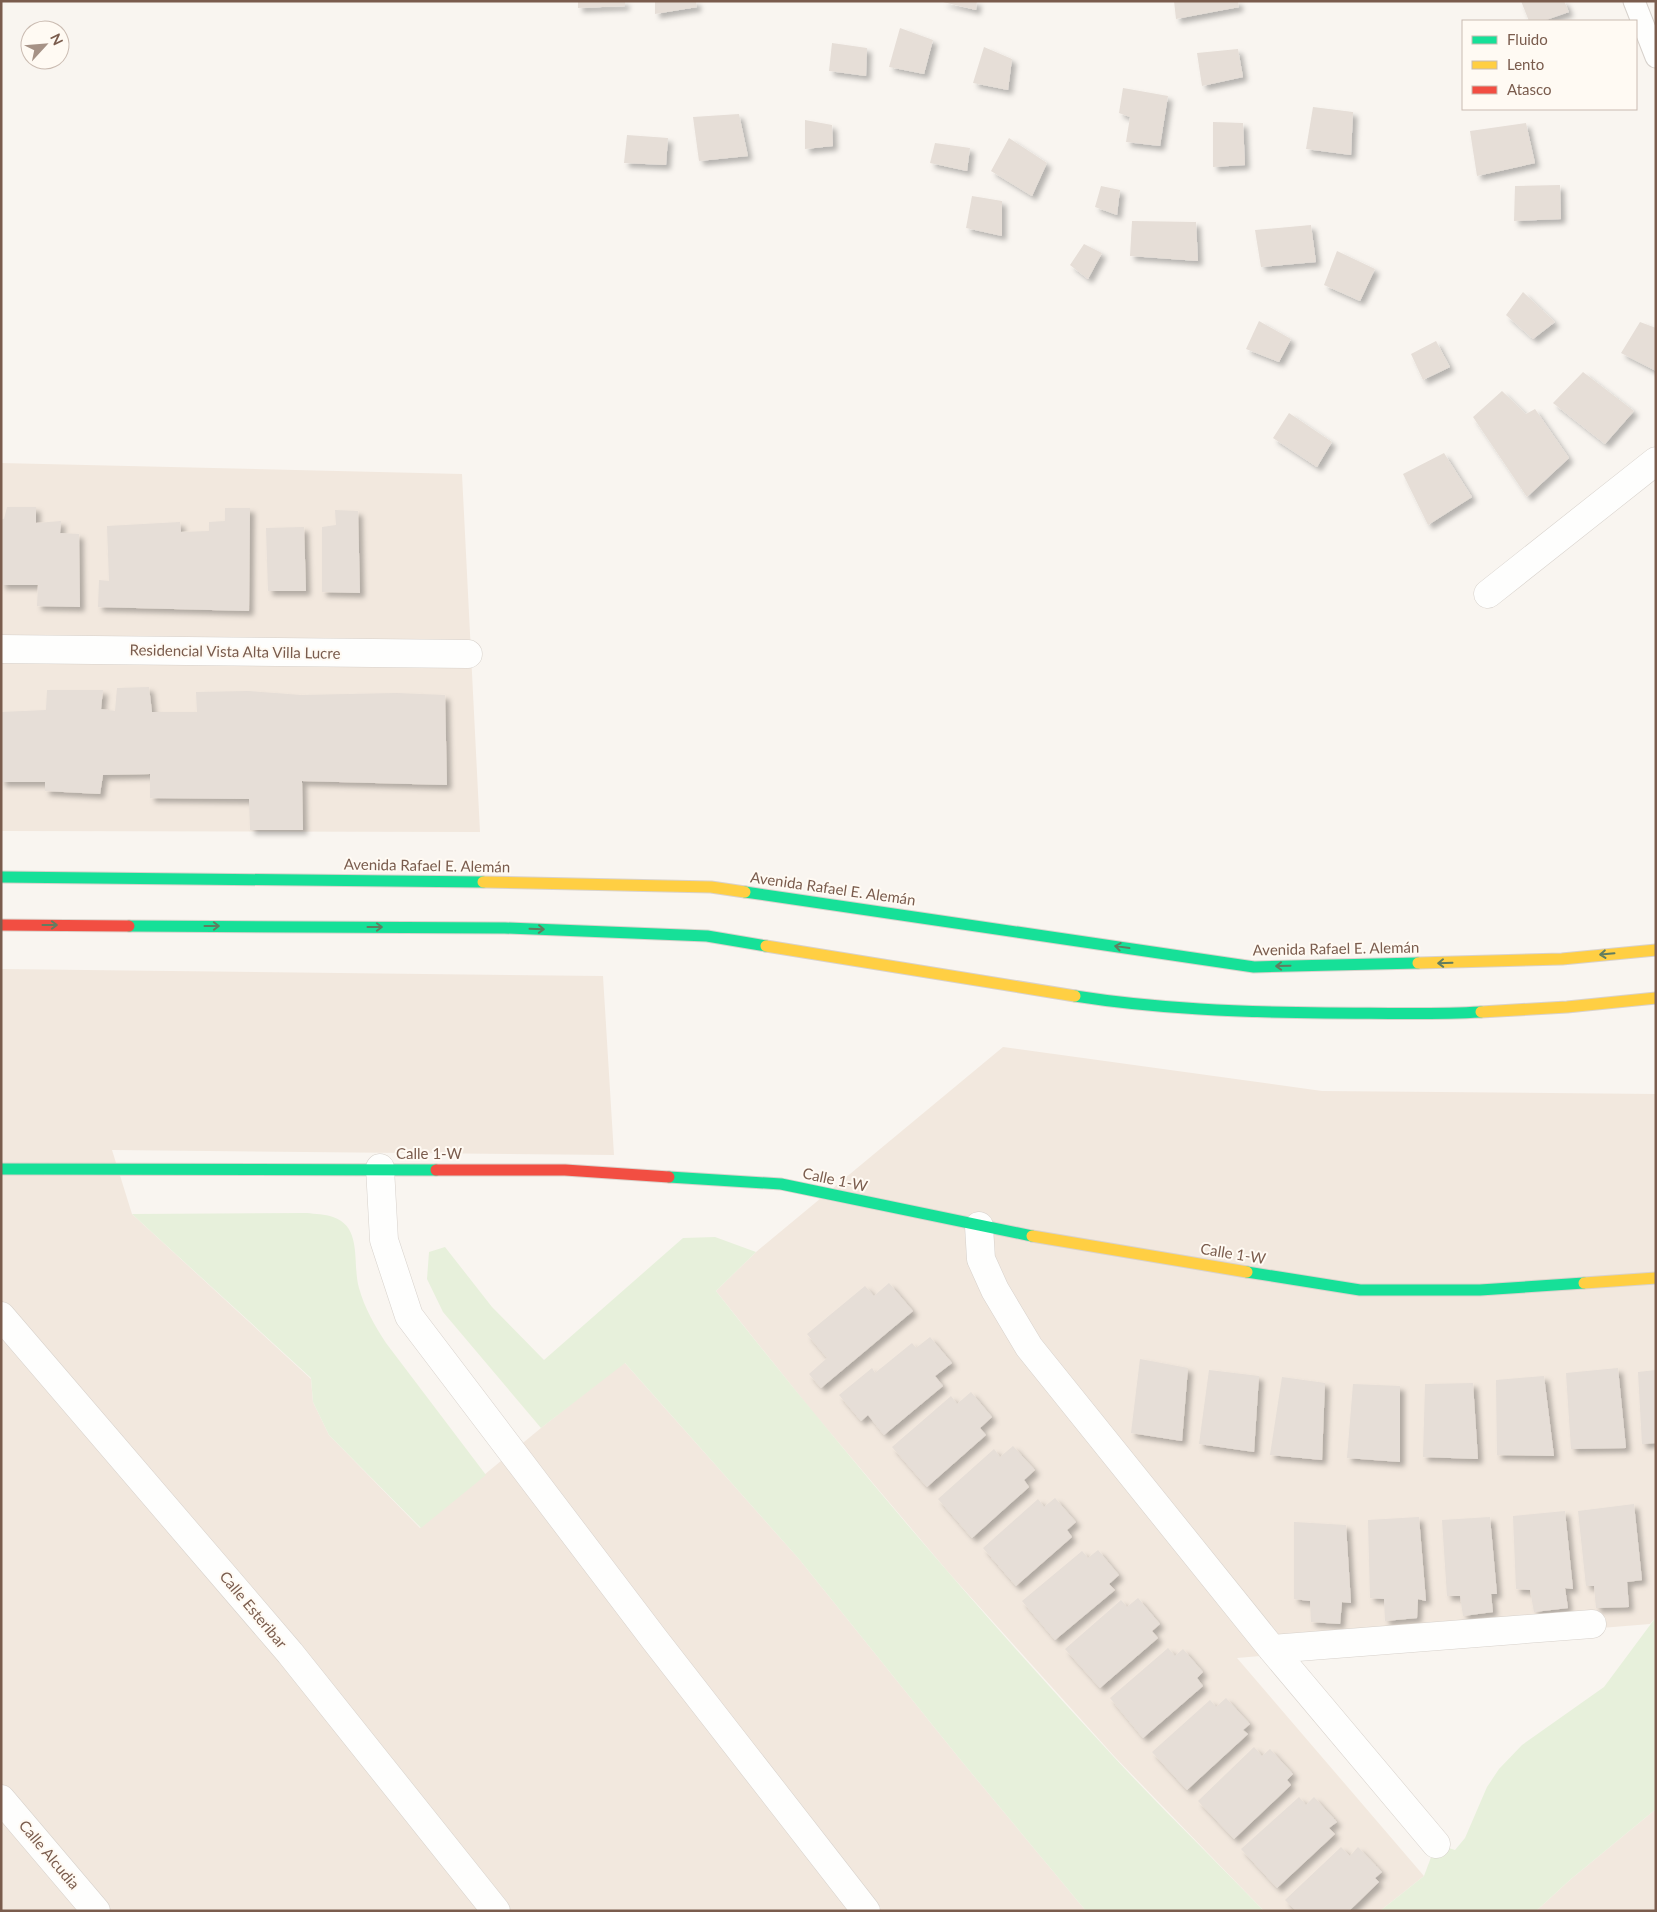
<svg xmlns="http://www.w3.org/2000/svg" width="1657" height="1912" font-family="Lato,sans-serif">
<defs>
<filter id="shadow"><feDropShadow dx="4.5" dy="4.5" stdDeviation="2.5" flood-color="#0004"/></filter>
</defs>
<rect width="100%" height="100%" fill="#f9f5f0"/>
<path fill="#f2e8de" d="M1,463L462,474L480,832L1,831Z
M1,969L603,976L614,1155L112,1150L132,1214L311,1379L313,1402L329,1435L420,1528L541,1428L624,1362L799,1559L959,1758L1086,1911H1Z
M1003,1047L1322,1091L1656,1094V1617L1650,1624L1237,1658L1424,1876L1380,1911H1264L1114,1756L949,1573L811,1410L716,1291L756,1252Z
M1656,1809V1911H1536L1571,1879Z"/>
<path fill="#e7f0db" d="M307,1213C315,1214 325,1214 333,1217C363,1227 352,1264 359,1288C364,1307 375,1326 386,1343L486,1475L421,1528L329,1435L313,1402L311,1378L132,1214Z
M715,1237L756,1252L716,1291C842,1451 974,1606 1113,1756C1162,1809 1214,1859 1264,1911H1086L959,1758L799,1559L625,1363L541,1428L443,1312L427,1279L429,1252L445,1247L492,1307L544,1360L683,1238Z
M1656,1617V1809L1571,1879L1536,1911H1380L1424,1876L1436,1844L1455,1850L1465,1838L1487,1787L1499,1769L1522,1745L1604,1687Z"/>
<path fill="#e6ded7" filter="url(#shadow)" d="M578,1H625V6L578,8Z
M655,1H696L697,7L655,14Z
M943,1H977L976,10L943,2Z
M1174,1H1238L1239,7L1176,19Z
M1521,1H1564L1569,12L1543,21H1529Z
M900,28L933,40L924,74L889,67Z
M832,43L867,48L866,76L829,71Z
M984,47L1012,59L1008,90L973,83Z
M1238,49L1243,77L1202,86L1197,53Z
M1123,88L1168,96L1160,146L1126,142L1130,117L1119,113Z
M1313,107L1353,112L1351,155L1306,149Z
M739,114L748,156L699,161L693,117Z
M805,120L832,125L833,146L805,149Z
M1213,122L1243,123L1245,165L1213,167Z
M1526,123L1535,163L1477,176L1470,131Z
M627,135L668,138L666,165L624,163Z
M1009,138L1047,163L1032,196L991,171Z
M935,143L970,148L967,171L930,163Z
M1560,185L1561,219L1514,221L1515,186Z
M1101,186L1120,190L1117,215L1095,207Z
M972,196L1002,201V236L966,228Z
M1132,221L1196,222L1198,261L1130,256Z
M1311,225L1316,262L1261,267L1255,230Z
M1084,244L1102,253L1088,279L1070,265Z
M1337,251L1375,269L1360,301L1324,285Z
M1523,292L1555,322L1533,339L1506,315Z
M1259,321L1291,339L1279,362L1246,349Z
M1640,322L1656,328V371L1621,353Z
M1436,341L1450,367L1423,380L1411,354Z
M1583,372L1634,411L1605,444L1553,403Z
M1502,391L1526,414L1535,409L1569,458L1527,497L1473,417Z
M1289,413L1332,442L1317,467L1273,438Z
M1444,453L1472,497L1428,525L1403,474Z
M7,507H36V523L61,521L60,533L79,534L80,607L37,606L38,585H1V519H4Z
M225,508H250L249,611L98,607L99,580L109,581L107,526L180,522L181,532L209,531V522L225,521Z
M335,510L358,511L360,593L322,592V527L336,525Z
M304,527L306,591H268L266,528Z
M149,687L152,712H197L196,692L248,691L301,695L396,693L445,695L447,785L302,781L303,830H250L249,799L150,798V774L103,775L100,794L45,791V782H1V712L46,710L47,690H103L101,709L115,711L117,688Z
M889,1283L913,1311L821,1388L809,1374L827,1358L807,1334L865,1286L874,1296Z
M930,1337L952,1363L935,1376L943,1386L884,1435L868,1415L861,1421L839,1395L872,1368L875,1373L912,1343L916,1348Z
M1140,1359L1188,1368L1182,1441L1131,1433Z
M1618,1368L1626,1448L1571,1449L1566,1373Z
M1209,1370L1259,1376L1254,1452L1199,1444Z
M1656,1370V1443L1642,1444L1638,1372Z
M1544,1376L1554,1456L1497,1455L1496,1380Z
M1282,1377L1325,1383L1322,1460L1270,1455Z
M1473,1383L1478,1459L1423,1457L1425,1384Z
M1353,1384L1400,1386V1462L1347,1458Z
M971,1392L992,1417L980,1428L986,1435L927,1487L892,1447L951,1396L957,1404Z
M1013,1446L1035,1470L1024,1480L1029,1487L972,1538L938,1499L994,1449L1000,1457Z
M1055,1498L1076,1522L1067,1530L1072,1537L1016,1586L983,1548L1038,1499L1044,1507Z
M1634,1504L1642,1580L1627,1582L1629,1607L1596,1608L1594,1586H1586L1578,1511Z
M1565,1511L1573,1589L1565,1588L1568,1608L1534,1612L1530,1590L1516,1589L1513,1516Z
M1419,1517L1426,1601L1418,1599L1417,1618L1385,1621L1384,1599L1370,1598L1368,1520Z
M1490,1517L1497,1594H1491L1493,1612L1463,1616L1460,1596H1447L1442,1520Z
M1294,1522L1346,1525L1351,1603L1342,1602L1340,1624L1311,1622L1310,1601L1294,1599Z
M1098,1550L1119,1575L1109,1584L1115,1590L1055,1640L1022,1601L1082,1551L1088,1558Z
M1138,1598L1160,1624L1152,1631L1158,1638L1100,1688L1065,1649L1121,1600L1127,1607Z
M1168,1648L1175,1656L1183,1649L1203,1672L1197,1678L1203,1686L1143,1738L1110,1698Z
M1226,1698L1250,1724L1243,1730L1248,1734L1187,1790L1152,1752L1210,1700L1216,1707Z
M1254,1747L1262,1756L1270,1749L1293,1774L1287,1780L1291,1785L1234,1839L1198,1801Z
M1299,1797L1306,1805L1314,1797L1337,1822L1329,1828L1335,1834L1277,1888L1241,1849Z
M1341,1847L1350,1856L1358,1847L1382,1872L1375,1878L1379,1882L1349,1911H1296L1285,1900Z"/>
<g fill="none" stroke-linecap="round" stroke-linejoin="round">
<defs>
<path id="lane" d="M1634,1L1656,57"/>
<path id="street" d="M1488,594L1656,461
M1,649L468,654
M380,1168L384,1240L409,1316L655,1640L866,1911
M979,1226L981,1259L995,1290L1029,1347L1272,1649L1436,1844
M1,1316L290,1653L496,1911
M1272,1649L1592,1624
M1,1799L96,1911"/>
<path id="fast" d="M1,877L483,882
M745,892L1254,967L1418,963
M129,926L505,928L707,936L766,946
M1075,996C1157,1009 1242,1012 1325,1013C1377,1013 1429,1015 1481,1012
M1,1169L436,1170
M669,1177L781,1184L1032,1236
M1247,1272L1360,1290H1480L1584,1283"/>
<path id="slow" d="M483,882L711,887L745,892
M766,946L1075,996
M1418,963L1562,959L1656,950
M1481,1012L1567,1007L1656,998
M1032,1236L1247,1272
M1584,1283L1656,1278"/>
<path id="jam" d="M1,925L129,926
M436,1170H565L669,1177"/>
</defs>
<use href="#lane" stroke="#d7d1cb" stroke-width="23"/>
<use href="#street" stroke="#d7d1cb" stroke-width="29"/>
<use href="#fast" stroke="#d9d2cb" stroke-width="13"/>
<use href="#slow" stroke="#d9d2cb" stroke-width="13"/>
<use href="#jam" stroke="#d9d2cb" stroke-width="13"/>
<use href="#lane" stroke="#fefefd" stroke-width="21"/>
<use href="#street" stroke="#fefefd" stroke-width="28"/>
<use href="#fast" stroke="#16e098" stroke-width="11"/>
<use href="#slow" stroke="#ffcf43" stroke-width="11"/>
<use href="#jam" stroke="#f24e42" stroke-width="11"/>
</g>
<defs><path id="oneway-shaft" d="M-6 0H5M1.5-3L5.5 0L1.5 3" fill="none" stroke-width="1.6" stroke-linecap="round" stroke-linejoin="round" transform="scale(1.25)"/></defs>
<g stroke="#617d60">
<use href="#oneway-shaft" transform="translate(50 925)"/>
<use href="#oneway-shaft" transform="translate(212 926)"/>
<use href="#oneway-shaft" transform="translate(375 927)"/>
<use href="#oneway-shaft" transform="translate(537 929) rotate(2)"/>
<use href="#oneway-shaft" transform="translate(1122 947) rotate(-172)"/>
<use href="#oneway-shaft" transform="translate(1607 954) rotate(175)"/>
<use href="#oneway-shaft" transform="translate(1445 963) rotate(178)"/>
<use href="#oneway-shaft" transform="translate(1283 966) rotate(179)"/>
</g>
<g text-anchor="middle" stroke-width="4" stroke-linejoin="round" paint-order="stroke">
<g font-size="15" fill="#7a5c4d" stroke="#fffaf3">
<text transform="translate(235 652) rotate(1)" y="5">Residencial Vista Alta Villa Lucre</text>
<text transform="translate(427 866) rotate(1)" y="5">Avenida Rafael E. Alemán</text>
<text transform="translate(833 889) rotate(8)" y="5">Avenida Rafael E. Alemán</text>
<text transform="translate(1336 949) rotate(-1)" y="5">Avenida Rafael E. Alemán</text>
<text x="429" y="1159">Calle 1-W</text>
<text transform="translate(835 1180) rotate(12)" y="5">Calle 1-W</text>
<text transform="translate(1233 1254) rotate(9)" y="5">Calle 1-W</text>
<text transform="translate(253 1610) rotate(50)" y="5">Calle Esteribar</text>
<text transform="translate(49 1855) rotate(50)" y="5">Calle Alcudia</text>
</g>
</g>
<rect width="1657" height="1912" fill="none" stroke="#7a5c4d" stroke-width="5"/>
<rect x="1462" y="20" width="175" height="90" fill="#fffaf3" stroke="#cabbb1"/>
<rect x="1472" y="36" width="25" height="8" fill="#16e098" stroke="#cabbb1"/>
<text x="1507" y="45" font-size="15" fill="#7a5c4d">Fluido</text>
<rect x="1472" y="61" width="25" height="8" fill="#ffcf43" stroke="#cabbb1"/>
<text x="1507" y="70" font-size="15" fill="#7a5c4d">Lento</text>
<rect x="1472" y="86" width="25" height="8" fill="#f24e42" stroke="#cabbb1"/>
<text x="1507" y="95" font-size="15" fill="#7a5c4d">Atasco</text>
<g transform="translate(45 45) rotate(64)"><circle r="24" fill="#fffaf3" stroke="#cabbb1"/>
<path d="M0-4L9 19L0 12L-9 19Z" fill="#a69286"/>
<text y="-8" font-size="14" font-weight="bold" text-anchor="middle" fill="#7a5c4d">N</text>
</g>
</svg>
